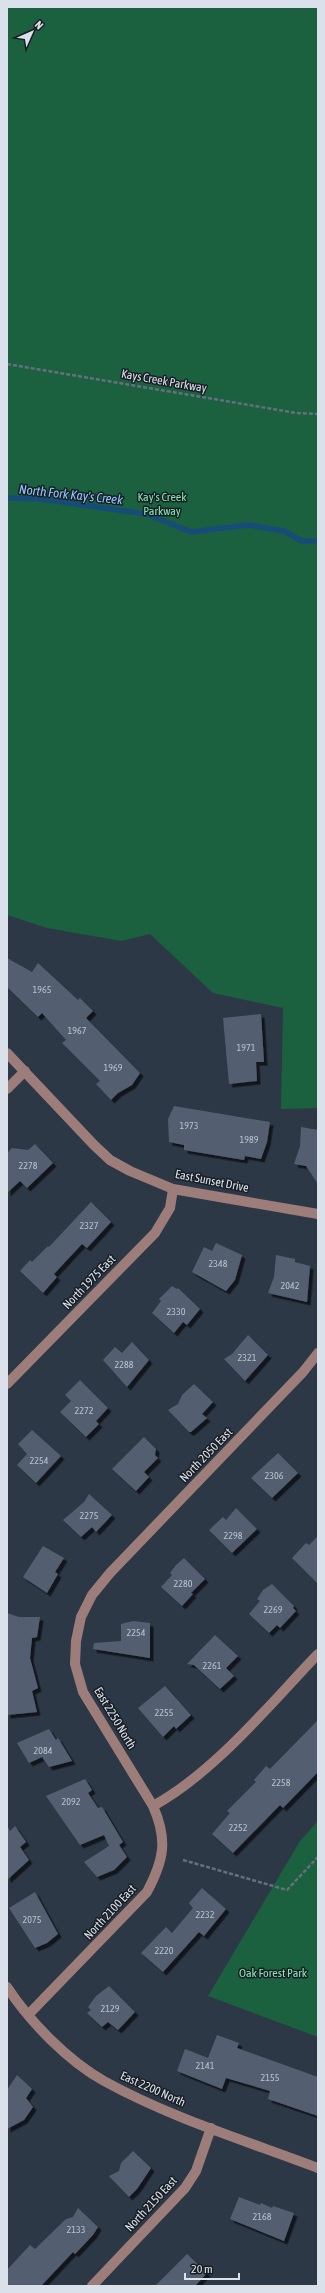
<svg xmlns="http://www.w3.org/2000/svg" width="325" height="2293" font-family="'Asap Condensed',sans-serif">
<defs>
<filter id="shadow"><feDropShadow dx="3.5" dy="3.5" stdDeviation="0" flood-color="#0009"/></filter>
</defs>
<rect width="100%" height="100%" fill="#2c3846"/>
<path fill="#1b603f" d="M7,7H318V1108L281,1109L283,1008L213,993L150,934L121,941L47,928L7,915Z
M318,1821V2037L208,1996L300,1841Z"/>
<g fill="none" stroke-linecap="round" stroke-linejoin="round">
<path stroke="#184c78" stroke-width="5.5" d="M7,498L41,499L146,514L191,532L248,525L284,531L302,541H318"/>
</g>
<path fill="#525f70" filter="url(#shadow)" d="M7,958L32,972L38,963L78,1000L80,998L93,1011L86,1018L140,1073L132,1085L118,1093L111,1100L96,1084L100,1081L62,1043L66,1040L42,1013L38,1017L7,987Z
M261,1014L264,1062H256L257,1081L229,1084L223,1018Z
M174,1106L270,1122L267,1142L261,1159L245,1156L244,1160L184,1150V1145L169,1142L168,1119Z
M301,1127L318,1130V1184L306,1166L294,1164L300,1146Z
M35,1144L53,1163L27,1188L20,1181L7,1193V1153L12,1148L28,1150Z
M91,1202L111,1222L87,1248L82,1244L54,1274L57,1277L43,1293L20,1271L30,1260L32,1262L48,1246L49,1247Z
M216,1243L242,1255L235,1280L226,1291L192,1272L204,1247L212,1251Z
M276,1255L295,1259V1262L310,1266L307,1302L268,1293L274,1277Z
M172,1286L177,1289L178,1288L200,1309L187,1325L183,1322L174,1333L152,1313L161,1301L159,1299Z
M248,1335L268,1355L245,1381L224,1359L232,1354Z
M132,1342L149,1360L127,1387L103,1360L115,1347L122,1353Z
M80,1380L108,1408L96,1421L99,1424L86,1437L60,1412L71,1401L65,1395Z
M194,1384L213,1402L202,1414L207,1418L191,1432H189L168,1410L178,1404L182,1395Z
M32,1430L61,1456L36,1483L17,1465L27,1454L18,1444Z
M144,1437L156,1449L155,1455L158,1458L144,1472L149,1477L136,1491L112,1469Z
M278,1453L298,1473L272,1498L251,1478Z
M89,1494L112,1515L96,1532L92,1527L81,1537L63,1520L84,1502Z
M236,1508L257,1529L232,1553L209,1530L223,1517L226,1520Z
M318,1536V1584L292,1558L306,1543L309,1545Z
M43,1546L64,1558L55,1572L58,1574L47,1593L23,1577Z
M184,1558L205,1579L191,1593L193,1594L182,1606L161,1587L172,1575L170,1573L176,1565Z
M272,1584L294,1606L293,1608L296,1611L280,1628L277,1625L269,1633L249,1614L260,1601L257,1599L263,1590Z
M7,1613L19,1617H40L37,1637L32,1638L30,1658L38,1688L32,1691L37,1712L7,1715Z
M133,1621L150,1623V1658L93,1649L94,1643L121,1641V1624Z
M215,1635L238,1656L226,1668L234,1676L220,1689L194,1665L187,1664Z
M165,1686L191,1715L176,1729L174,1726L163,1737L138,1708Z
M318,1720V1772L283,1808L280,1805L233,1853L212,1834L230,1813L227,1811L256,1782L254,1780L266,1766L270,1769Z
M49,1729L56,1740L58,1738L72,1761L49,1767L42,1757L29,1763L17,1743Z
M85,1779L92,1790L88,1793L98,1808L102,1807L123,1842L119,1845L127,1857L114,1870L97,1877L84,1862L109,1846L104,1835L80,1845L46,1796Z
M7,1825L10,1831L15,1826L26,1842L20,1847L29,1860L7,1880Z
M202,1888L226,1909L204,1936L199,1932L163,1972L141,1953L166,1927L172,1933L193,1908L189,1903Z
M35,1892L58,1934L47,1943L35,1948L9,1908Z
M109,1986L135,2012L118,2030L108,2022L102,2027L87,2013L91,2010L88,2007L96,1996Z
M217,2035L239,2043L237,2048L318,2077V2116L268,2099L270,2091L226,2078L222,2089L177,2071L185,2049L208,2058Z
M17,2075L32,2089L26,2098L33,2107L24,2120L7,2129V2090Z
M133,2151L151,2168L137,2189L129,2197L109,2176L119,2171L121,2163Z
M239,2197L260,2205L261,2203L272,2208L273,2206L294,2213L284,2241L230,2219Z
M78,2208L98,2227L93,2235L75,2254L73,2252L41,2286H7V2270L30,2245L35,2249L66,2219L73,2217Z
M187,2254L207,2273L195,2286H155Z"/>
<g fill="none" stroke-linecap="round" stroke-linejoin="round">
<path stroke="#66707d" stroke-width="2.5" stroke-dasharray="4 2" stroke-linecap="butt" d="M7,364L296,413L318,414
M183,1860L287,1890L318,1857"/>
<path stroke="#9d7d79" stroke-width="10" d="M7,1053L94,1145L110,1160L130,1171L173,1189L318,1214
M7,1089L25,1071
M7,1384L155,1233L170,1208L173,1189
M153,1806C215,1772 269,1705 318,1654
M7,1987C30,2022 68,2061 104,2081C171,2118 247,2141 318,2168
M28,2015L147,1892C164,1860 168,1840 153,1806L83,1692L75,1664L76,1641L81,1617L92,1595L110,1573L303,1372L318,1353
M92,2286L185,2188L196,2171L211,2128"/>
</g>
<g text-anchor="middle" stroke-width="3" stroke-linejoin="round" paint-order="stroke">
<g font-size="10" fill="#b8c0cc">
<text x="42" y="993">1965</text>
<text x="77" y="1034">1967</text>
<text x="246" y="1051">1971</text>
<text x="113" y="1071">1969</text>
<text x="189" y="1129">1973</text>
<text x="249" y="1143">1989</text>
<text x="28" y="1169">2278</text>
<text x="89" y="1229">2327</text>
<text x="218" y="1267">2348</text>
<text x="290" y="1289">2042</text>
<text x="176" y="1315">2330</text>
<text x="247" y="1361">2321</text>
<text x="124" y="1368">2288</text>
<text x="84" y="1414">2272</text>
<text x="39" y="1464">2254</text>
<text x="274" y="1479">2306</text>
<text x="89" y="1519">2275</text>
<text x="233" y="1539">2298</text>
<text x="183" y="1587">2280</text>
<text x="273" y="1613">2269</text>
<text x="136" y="1636">2254</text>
<text x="212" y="1669">2261</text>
<text x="164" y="1716">2255</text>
<text x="43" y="1754">2084</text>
<text x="281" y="1786">2258</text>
<text x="71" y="1805">2092</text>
<text x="238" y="1831">2252</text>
<text x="205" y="1918">2232</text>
<text x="32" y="1923">2075</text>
<text x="164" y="1954">2220</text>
<text x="110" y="2012">2129</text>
<text x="205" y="2069">2141</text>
<text x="270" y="2081">2155</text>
<text x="262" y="2220">2168</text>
<text x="76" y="2233">2133</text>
</g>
<g font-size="12" fill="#dae1eb" stroke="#191e25">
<text transform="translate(164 381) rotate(10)" y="4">Kays Creek Parkway</text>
<text transform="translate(212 1181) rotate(11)" y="4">East Sunset Drive</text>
<text transform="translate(89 1282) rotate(-46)" y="4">North 1975 East</text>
<text transform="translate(206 1455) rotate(-46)" y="4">North 2050 East</text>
<text transform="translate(115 1718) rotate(59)" y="4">East 2250 North</text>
<text transform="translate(110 1912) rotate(-47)" y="4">North 2100 East</text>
<text transform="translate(153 2089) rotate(24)" y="4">East 2200 North</text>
<text transform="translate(151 2204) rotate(-47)" y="4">North 2150 East</text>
</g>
<g font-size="12" fill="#83e6b0" stroke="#191e25">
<text x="162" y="501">Kay's Creek<tspan x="162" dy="14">Parkway</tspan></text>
<text x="273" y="1977">Oak Forest Park</text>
</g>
<g font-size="13" font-style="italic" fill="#8fc8fe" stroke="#191e25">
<text transform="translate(71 494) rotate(6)" y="5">North Fork Kay's Creek</text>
</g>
</g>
<rect width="325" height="2293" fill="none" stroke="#dae1eb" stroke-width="16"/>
<g transform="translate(32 32) rotate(45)" stroke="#191e25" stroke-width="3" paint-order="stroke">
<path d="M0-3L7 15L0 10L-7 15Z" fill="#dae1eb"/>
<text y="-6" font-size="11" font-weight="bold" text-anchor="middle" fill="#dae1eb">N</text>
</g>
<path d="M185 2273v6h54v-6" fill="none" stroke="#dae1eb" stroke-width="2"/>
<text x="191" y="2273" font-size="12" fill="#dae1eb" stroke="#191e25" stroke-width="3" paint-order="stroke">20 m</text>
</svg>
